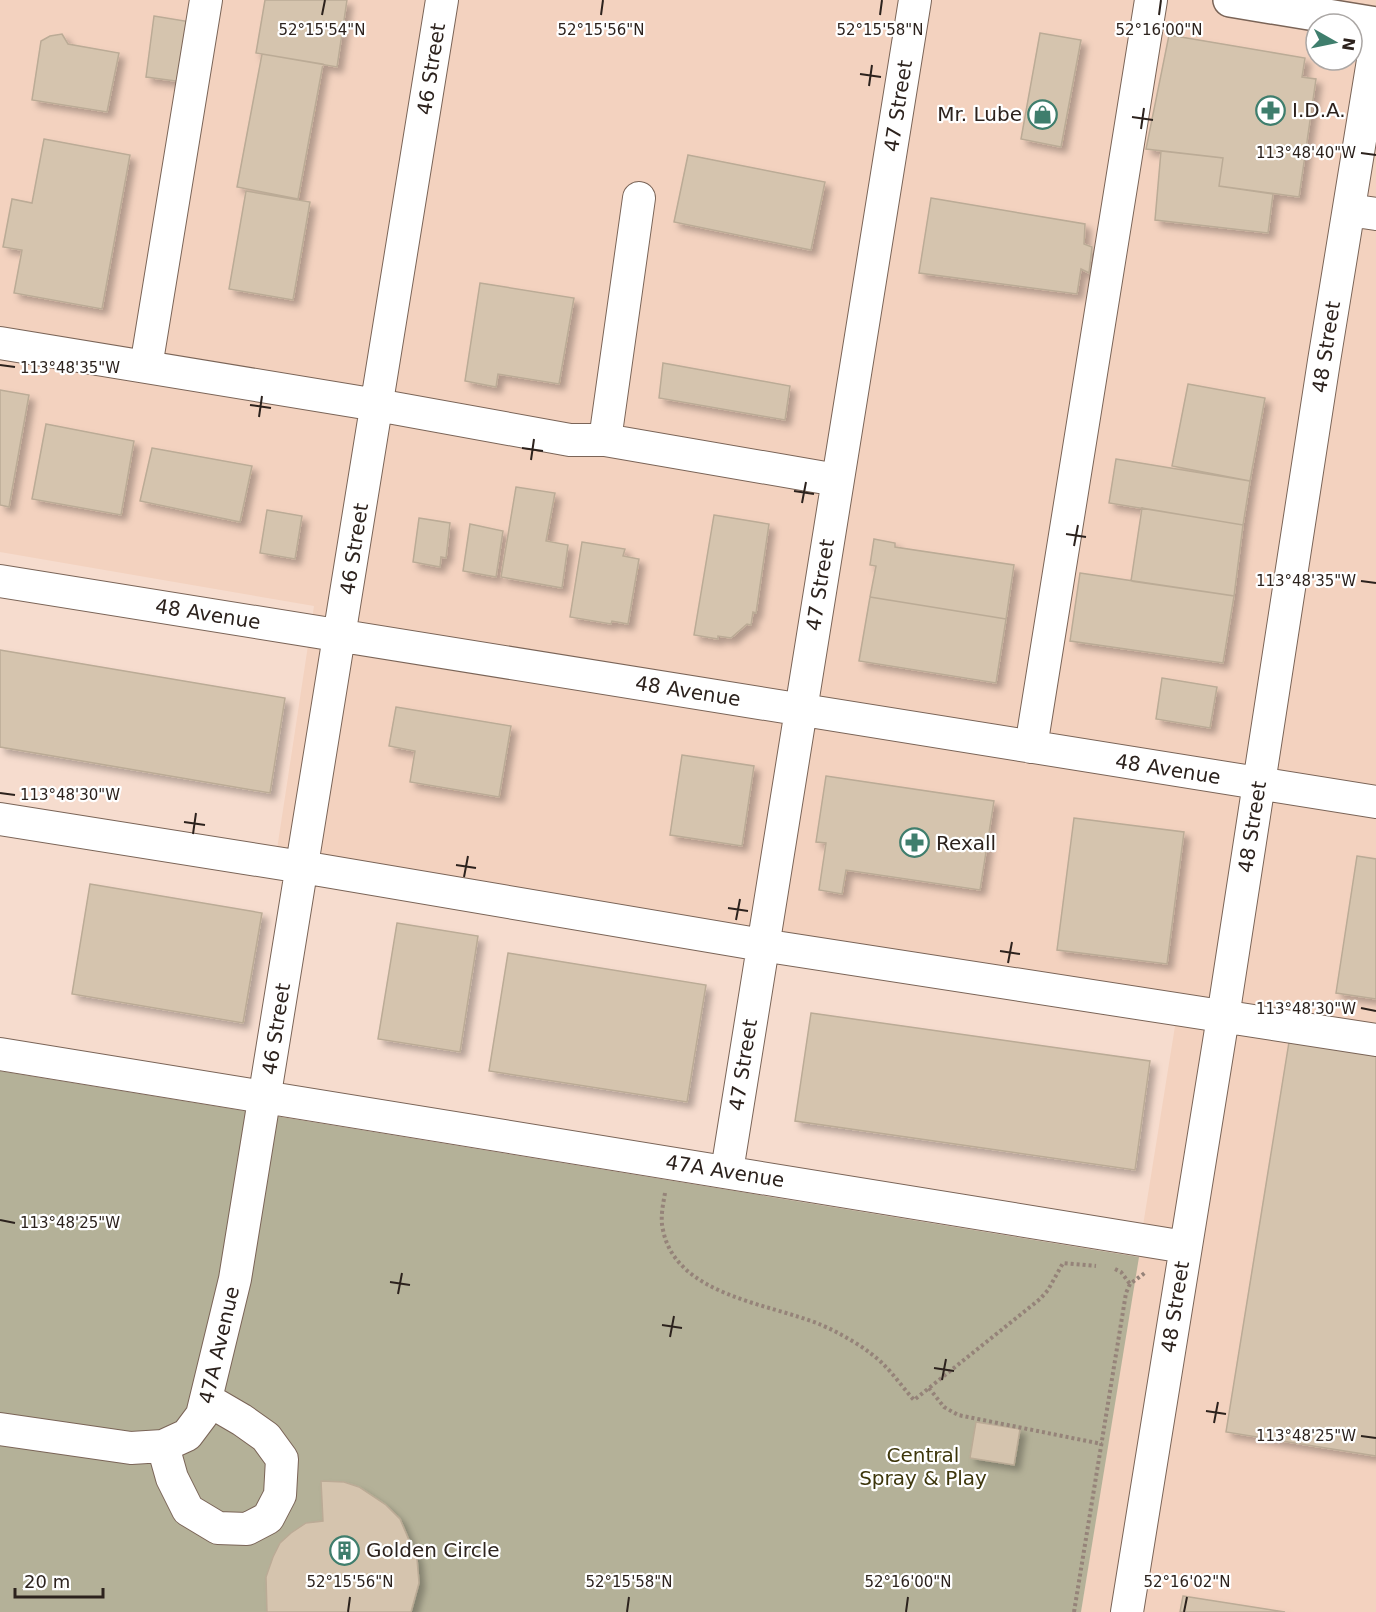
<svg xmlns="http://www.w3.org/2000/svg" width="1376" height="1612" font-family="'DejaVu Sans',sans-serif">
<defs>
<filter id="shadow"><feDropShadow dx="5.5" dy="5.5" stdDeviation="3" flood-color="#0004"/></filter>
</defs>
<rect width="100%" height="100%" fill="#f6dcce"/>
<path fill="#f3d2bf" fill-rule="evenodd" d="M0,0H1376V1612H1081L1180,995L276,856L314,606L0,552ZM1316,24H1352V60H1316Z"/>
<path fill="#b4b198" d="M0,1071L1139,1257L1081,1612H0Z"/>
<path fill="#d5c4ae" stroke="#bbab96" stroke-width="1.5" filter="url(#shadow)" d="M265,0H347L337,67L256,53Z
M154,16L191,22L183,82L146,77Z
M1040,33L1081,40L1061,147L1021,139Z
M62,34L68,44L119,53L107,112L32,100L41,41L50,36Z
M1169,35L1305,58L1302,77L1316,79L1299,197L1219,186L1223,158L1146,149Z
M262,54L323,64L298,199L237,187Z
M44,139L130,155L102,309L14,293L22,250L3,247L12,199L32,203Z
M1161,151L1223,158L1219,186L1273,194L1268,233L1155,220Z
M688,155L825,182L811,250L674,222Z
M246,191L310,202L293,300L229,289Z
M931,198L1085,224L1084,244L1092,247L1089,273L1081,269L1077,294L919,273Z
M480,283L574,298L559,384L498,374L496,387L465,381Z
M663,363L790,386L785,420L659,398Z
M1188,384L1265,398L1250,481L1172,466Z
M0,390L29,395L9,507L0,505Z
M46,424L134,441L121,515L32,499Z
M152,448L252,466L240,522L140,501Z
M1116,459L1250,481L1243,525L1109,503Z
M516,487L555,493L546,541L568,545L562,588L501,577Z
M1142,508L1243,525L1234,596L1131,581Z
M267,510L302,516L295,559L260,553Z
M714,515L769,524L756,613L753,612L751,625L747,624L731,638L718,636V639L694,635Z
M419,518L450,523L446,558L441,557L440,567L413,562Z
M470,524L503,531L496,577L463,571Z
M874,539L895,543V547L1014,565L1006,619L870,597L876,566L870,565Z
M582,542L625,549L623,556L639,559L628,624L612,621L611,624L570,617Z
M1080,573L1234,596L1223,663L1070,641Z
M870,597L1006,619L996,683L859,661Z
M0,650L285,698L270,793L0,747Z
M1162,678L1217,687L1210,728L1156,719Z
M396,707L511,726L499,797L410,782L415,751L389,746Z
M682,755L754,766L742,846L670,835Z
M826,776L994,801L980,890L846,870L842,894L819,890L826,843L816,842Z
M1074,818L1184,832L1167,964L1057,950Z
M1357,856L1376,859V999L1336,993Z
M90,884L262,913L243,1023L72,994Z
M397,923L478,936L460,1052L378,1039Z
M508,953L706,985L687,1102L489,1071Z
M811,1013L1150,1061L1135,1170L795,1121Z
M1289,1042L1376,1056V1456L1226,1432Z
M976,1422L1020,1429L1014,1465L970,1458Z
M321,1481L344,1482L359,1487L386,1505L400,1519L417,1559L419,1583L411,1612H267L266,1577L273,1557L280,1543L291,1533L306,1523L323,1521Z
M1183,1596L1285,1612H1180Z"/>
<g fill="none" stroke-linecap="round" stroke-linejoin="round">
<defs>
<path id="minor" d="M1349,210L1376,214
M0,343L377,405L570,440H605L837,480
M146,367L206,0
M605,440L639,198
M0,581L1376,802
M1031,747L1151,0
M0,819L302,867L762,945L1376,1040
M0,1054L1185,1247
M727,1171L915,0
M0,1429L131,1448L163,1446L187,1435L202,1415L235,1279L442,0
M163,1446L172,1478L188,1510L218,1528L247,1529L268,1518L280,1495L282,1459L266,1437L242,1420L206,1399
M1127,1612L1223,1017L1324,361L1376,42"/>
<path id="major" d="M1230,0L1376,24"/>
</defs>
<use href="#minor" stroke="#7a6457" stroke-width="34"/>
<use href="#major" stroke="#7a6457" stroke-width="36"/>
<path stroke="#958379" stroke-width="4" stroke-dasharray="3 3" stroke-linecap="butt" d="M665,1193C663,1205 660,1218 663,1230C676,1295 767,1303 819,1324C839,1332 870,1350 884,1365C895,1376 904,1389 914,1400L1040,1299L1048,1290L1063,1263L1096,1266
M1115,1269L1121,1272L1130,1284
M929,1388L944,1407L958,1415L1102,1444
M1074,1612L1126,1293L1130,1284L1146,1272"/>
<use href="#minor" stroke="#fff" stroke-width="32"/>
<use href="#major" stroke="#fff" stroke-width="33"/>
</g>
<path fill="none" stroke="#2c221d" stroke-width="2" d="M322,15L325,0M601,15L603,0M880,15L882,0M1159,15L1161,0M860,74L881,77M869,86L872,65M1132,117L1153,120M1141,129L1144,108M1361,153L1376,155M0,365L15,367M250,405L271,408M259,417L262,396M522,448L543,451M531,460L534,439M794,491L814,494M802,503L806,482M1066,534L1086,537M1074,546L1078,525M1361,581L1376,583M0,793L15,795M184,822L205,825M193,834L196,813M456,865L476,868M464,877L468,856M728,908L748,911M736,920L740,899M1000,951L1020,954M1008,963L1012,942M1361,1008L1376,1011M0,1220L15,1223M390,1282L410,1285M398,1294L402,1273M662,1325L682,1328M670,1337L674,1316M934,1368L954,1371M942,1380L946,1359M1206,1411L1226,1414M1214,1423L1218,1402M1361,1436L1376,1438M348,1612L350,1597M627,1612L629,1597M906,1612L908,1597M1184,1612L1187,1597"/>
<defs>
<symbol id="pharmacy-ring" viewBox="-11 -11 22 22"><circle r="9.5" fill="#fff" stroke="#3f7e6d" stroke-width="1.5"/><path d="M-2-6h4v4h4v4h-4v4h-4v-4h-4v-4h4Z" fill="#3f7e6d"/></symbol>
<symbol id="shop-ring" viewBox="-11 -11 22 22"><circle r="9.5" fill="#fff" stroke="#3f7e6d" stroke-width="1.5"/><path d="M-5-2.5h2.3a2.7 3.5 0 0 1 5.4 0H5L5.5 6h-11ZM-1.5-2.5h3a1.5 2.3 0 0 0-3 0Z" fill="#3f7e6d"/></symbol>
<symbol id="building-ring" viewBox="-11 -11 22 22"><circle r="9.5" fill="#fff" stroke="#3f7e6d" stroke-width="1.5"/><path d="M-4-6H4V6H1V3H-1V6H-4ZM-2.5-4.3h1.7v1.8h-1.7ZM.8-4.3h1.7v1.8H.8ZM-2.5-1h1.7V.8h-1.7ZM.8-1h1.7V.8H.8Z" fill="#3f7e6d"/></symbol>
</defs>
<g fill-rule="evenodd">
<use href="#pharmacy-ring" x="1254" y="94" width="33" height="33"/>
<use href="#shop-ring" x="1026" y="98" width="33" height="33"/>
<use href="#pharmacy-ring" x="898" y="826" width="33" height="33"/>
<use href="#building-ring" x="328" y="1534" width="33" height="33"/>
</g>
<g text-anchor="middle" stroke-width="4.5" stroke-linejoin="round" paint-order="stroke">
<g font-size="20" fill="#2c221d" stroke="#fff">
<text transform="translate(431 69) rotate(-81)" y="7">46 Street</text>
<text transform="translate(898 106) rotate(-81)" y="7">47 Street</text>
<text transform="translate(1326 347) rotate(-81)" y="7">48 Street</text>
<text transform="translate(354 549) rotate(-81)" y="7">46 Street</text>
<text transform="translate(820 585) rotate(-81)" y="7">47 Street</text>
<text transform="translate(208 614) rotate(9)" y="7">48 Avenue</text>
<text transform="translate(688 691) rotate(9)" y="7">48 Avenue</text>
<text transform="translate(1168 769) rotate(9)" y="7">48 Avenue</text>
<text transform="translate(1252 827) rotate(-81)" y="7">48 Street</text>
<text transform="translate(276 1029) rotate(-81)" y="7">46 Street</text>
<text transform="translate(743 1065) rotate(-81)" y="7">47 Street</text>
<text transform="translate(725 1171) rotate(9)" y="7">47A Avenue</text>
<text transform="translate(1175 1307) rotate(-81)" y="7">48 Street</text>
<text transform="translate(219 1345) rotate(-77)" y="7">47A Avenue</text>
</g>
<g font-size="20" fill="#2c221d" stroke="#fff" text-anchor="start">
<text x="1292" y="117">I.D.A.</text>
<text x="1022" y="121" text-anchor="end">Mr. Lube</text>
<text x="936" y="850">Rexall</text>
<text x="366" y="1557">Golden Circle</text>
</g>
<g font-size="20" fill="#3d360b" stroke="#fff">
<text x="923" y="1462">Central<tspan x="923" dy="23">Spray &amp; Play</tspan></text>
</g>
</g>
<g font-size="15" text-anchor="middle" fill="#2c221d" stroke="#fff" stroke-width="4.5" stroke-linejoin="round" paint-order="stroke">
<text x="322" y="35">52°15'54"N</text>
<text x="601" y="35">52°15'56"N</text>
<text x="880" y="35">52°15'58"N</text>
<text x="1159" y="35">52°16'00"N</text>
<text x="1306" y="158">113°48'40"W</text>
<text x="70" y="373">113°48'35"W</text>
<text x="1306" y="586">113°48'35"W</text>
<text x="70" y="800">113°48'30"W</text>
<text x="1306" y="1014">113°48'30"W</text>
<text x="70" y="1228">113°48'25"W</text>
<text x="1306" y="1441">113°48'25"W</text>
<text x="350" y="1587">52°15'56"N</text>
<text x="629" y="1587">52°15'58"N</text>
<text x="908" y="1587">52°16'00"N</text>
<text x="1187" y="1587">52°16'02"N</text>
</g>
<g transform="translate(1334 42) rotate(99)"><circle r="28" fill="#ffffff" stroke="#aba7a5" stroke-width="1.5"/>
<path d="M0-4.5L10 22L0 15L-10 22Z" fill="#3f7e6d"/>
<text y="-9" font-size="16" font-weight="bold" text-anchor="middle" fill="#2c221d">N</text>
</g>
<path d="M15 1588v9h88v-9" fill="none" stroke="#2c221d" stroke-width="3"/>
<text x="24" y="1588" font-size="18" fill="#2c221d" stroke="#ffffff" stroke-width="4.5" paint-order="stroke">20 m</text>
</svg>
